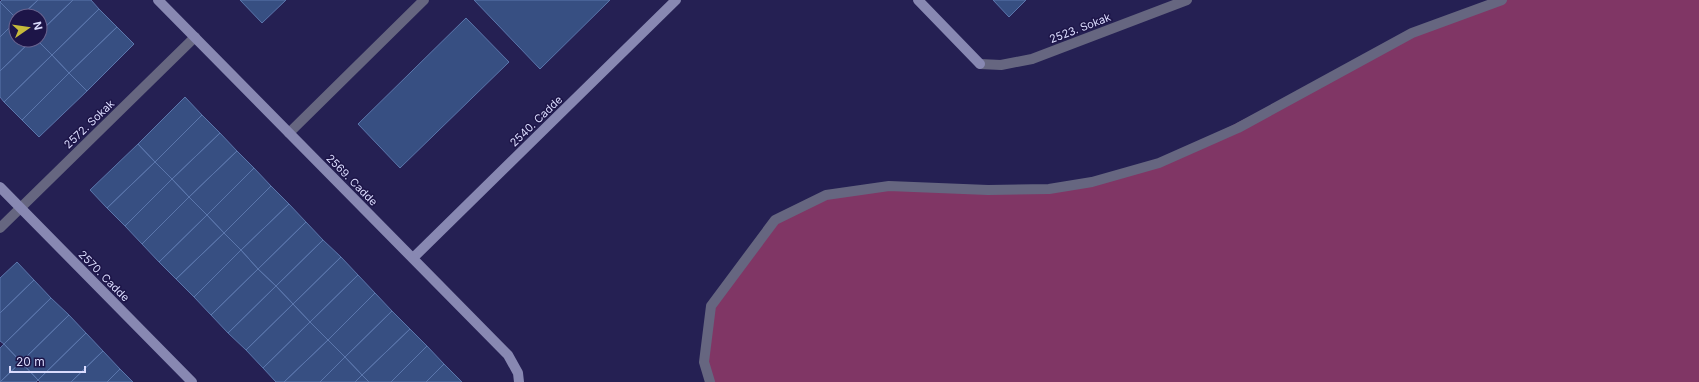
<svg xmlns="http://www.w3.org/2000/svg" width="1699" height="382" font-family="Inter,sans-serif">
<rect width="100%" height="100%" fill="#252053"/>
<path fill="#803665" d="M1502,0H1699V382H710L704,362L711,306L775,220L826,195L889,186L1049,189L1159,163L1412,33Z"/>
<path fill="#374f82" stroke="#5b76ac" d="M2,0H38L21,16H16V18L0,2Z
M38,0H73L40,32V16H21Z
M73,0H91L99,9L52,55L37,40H40V32Z
M240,0H286L262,23Z
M474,0H610L540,69Z
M993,0H1026L1009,17Z
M0,2L16,18V21L0,37Z
M99,9L117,27L69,73L52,55Z
M466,18L509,62L400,168L358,124Z
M16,21V40H32L0,71V37Z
M117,27L134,44L87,91L69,73Z
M32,40H37L52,55L4,102L0,97V71Z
M52,55L69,73L22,120L4,102Z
M69,73L87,91L39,137L22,120Z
M185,97L202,115L155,162L138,144Z
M202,115L220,133L172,179L155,162Z
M220,133L237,151L189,197L172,179Z
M138,144L155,162L107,208L90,190Z
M237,151L254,168L207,215L189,197Z
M155,162L172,179L125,226L107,208Z
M254,168L271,186L224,233L207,215Z
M172,179L189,197L142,244L125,226Z
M271,186L289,204L241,250L224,233Z
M189,197L207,215L159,262L142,244Z
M289,204L306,222L258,269L241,250Z
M207,215L224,233L176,279L159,262Z
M306,222L323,240L276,286L258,269Z
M224,233L241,250L194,297L176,279Z
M323,240L341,257L293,304L276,286Z
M241,250L258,269L211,315L194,297Z
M341,257L358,275L310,322L293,304Z
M17,262L34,280L0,313V278Z
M258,269L276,286L228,333L211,315Z
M358,275L375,293L328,340L310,322Z
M34,280L51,298L4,344L0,341V313Z
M276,286L293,304L246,350L228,333Z
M375,293L392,311L345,357L328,340Z
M51,298L69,315L21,362L4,344Z
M293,304L310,322L263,368L246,350Z
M392,311L410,329L362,375L345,357Z
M69,315L86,333L38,380L21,362Z
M310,322L328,340L284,382H276L263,368Z
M410,329L427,346L391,382H369L362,375Z
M86,333L103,351L71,382H40L38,380Z
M328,340L345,357L320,382H284Z
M4,344L21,362L0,382V348Z
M427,346L444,364L426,382H391Z
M103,351L120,369L107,382H71Z
M345,357L362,375L355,382H320Z
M21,362L38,380L36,382H0Z
M444,364L462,382H426Z
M120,369L133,382H107Z
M362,375L369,382H355Z"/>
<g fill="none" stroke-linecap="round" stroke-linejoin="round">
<path stroke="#666680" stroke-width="10" d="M289,133L424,0"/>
<path stroke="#666680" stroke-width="10" d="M980,64L1001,65L1032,59L1187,0
M0,228L195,37
M710,382L704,362L711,306L775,220L826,195L889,186L988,190L1049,189L1092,182L1159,163L1238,128L1412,33L1502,0"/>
<path stroke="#8888b2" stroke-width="10" d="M158,0L508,355L518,373L519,382
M918,0L980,64
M0,187L192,382
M413,258L676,0"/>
</g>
<g text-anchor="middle" stroke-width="3" stroke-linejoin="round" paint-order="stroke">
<g font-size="11" fill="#dadbfd" stroke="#1d1548">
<text transform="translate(1080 28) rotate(-21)" y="4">2523. Sokak</text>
<text transform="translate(536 121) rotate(-44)" y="4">2540. Cadde</text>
<text transform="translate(89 124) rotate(-44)" y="4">2572. Sokak</text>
<text transform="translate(352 180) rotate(45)" y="4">2569. Cadde</text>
<text transform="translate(104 276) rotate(45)" y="4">2570. Cadde</text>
</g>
</g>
<g transform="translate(28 28) rotate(77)"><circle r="19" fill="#1d1548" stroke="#696490"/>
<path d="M0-3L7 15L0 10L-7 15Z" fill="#c7bb3b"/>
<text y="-6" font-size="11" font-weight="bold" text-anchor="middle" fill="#dadbfd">N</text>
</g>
<path d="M10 366v6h75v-6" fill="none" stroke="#dadbfd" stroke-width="2"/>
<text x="16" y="366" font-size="12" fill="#dadbfd" stroke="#1d1548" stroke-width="3" paint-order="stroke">20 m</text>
</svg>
